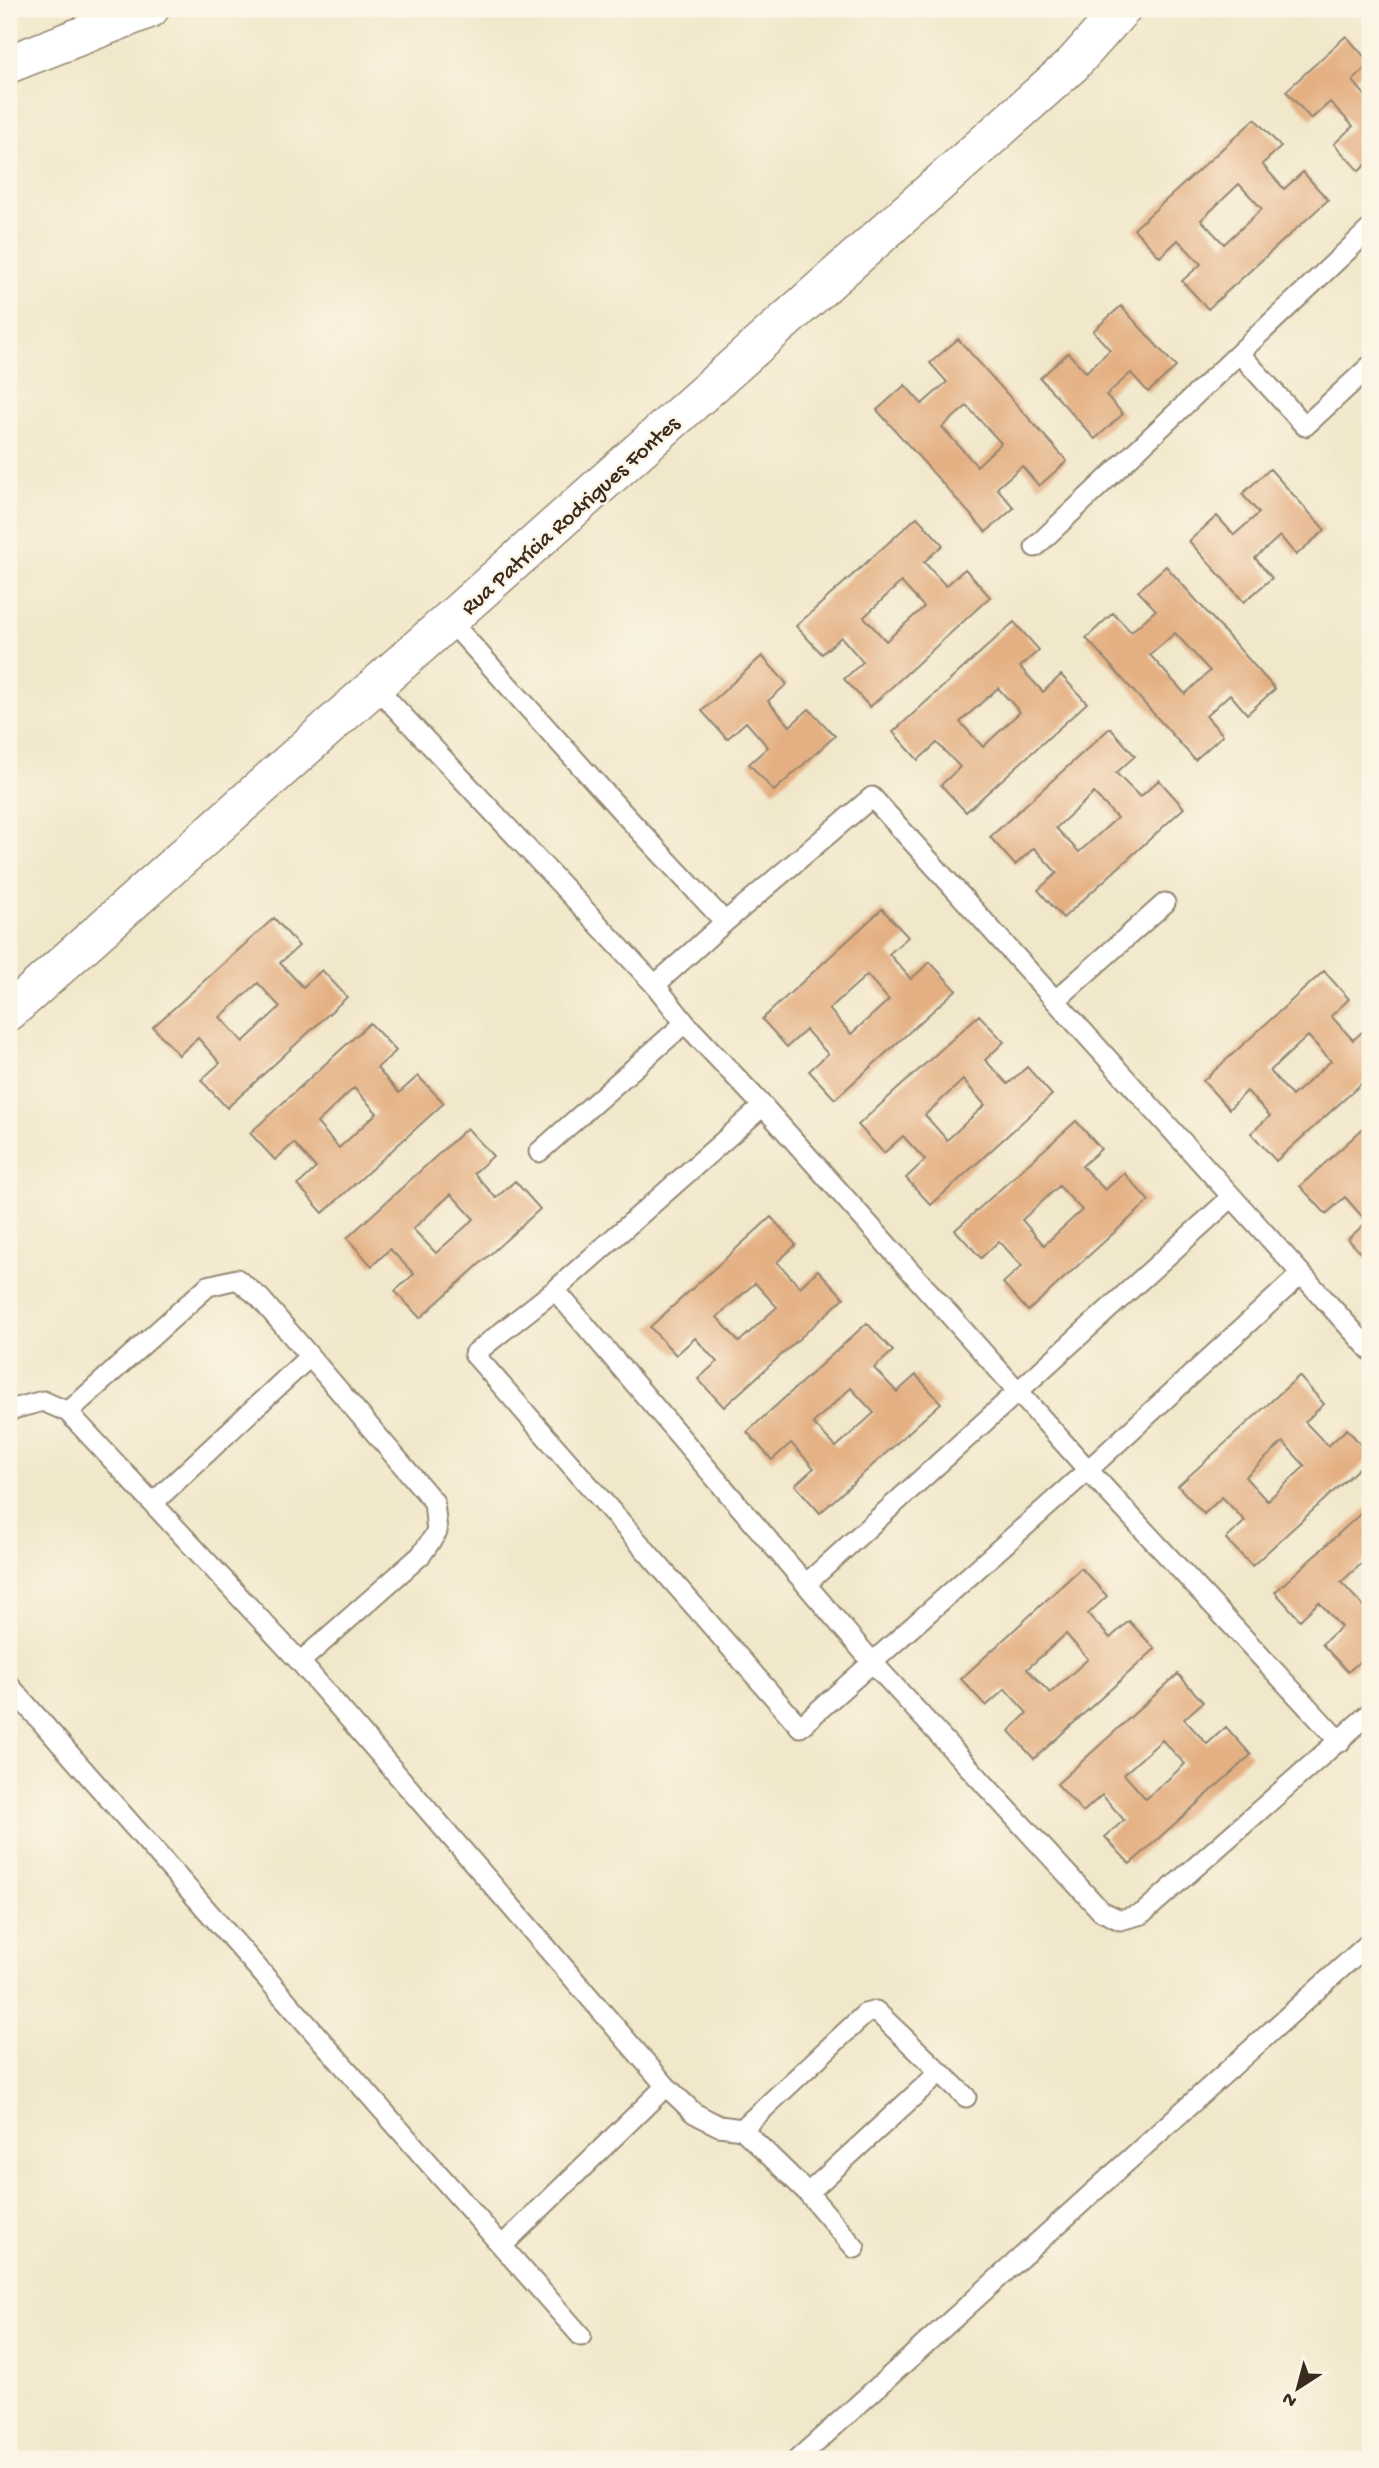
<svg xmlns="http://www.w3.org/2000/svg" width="1379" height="2468" font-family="'Gochi Hand',sans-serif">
<rect width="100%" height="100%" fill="#fcf5e5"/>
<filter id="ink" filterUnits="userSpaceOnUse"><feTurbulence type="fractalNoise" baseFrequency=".0143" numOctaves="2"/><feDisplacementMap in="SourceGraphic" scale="14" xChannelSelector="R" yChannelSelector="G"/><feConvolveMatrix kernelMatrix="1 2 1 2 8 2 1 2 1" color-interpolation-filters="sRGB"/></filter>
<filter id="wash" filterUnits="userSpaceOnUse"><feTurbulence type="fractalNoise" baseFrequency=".00686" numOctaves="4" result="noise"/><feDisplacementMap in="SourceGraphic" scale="28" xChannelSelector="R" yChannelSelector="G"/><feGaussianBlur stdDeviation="1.57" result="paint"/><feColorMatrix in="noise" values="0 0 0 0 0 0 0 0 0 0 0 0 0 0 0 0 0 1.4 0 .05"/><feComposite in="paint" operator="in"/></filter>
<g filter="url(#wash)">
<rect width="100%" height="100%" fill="#f1e7ca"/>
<g id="blocks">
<path fill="#e4b083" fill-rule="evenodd" d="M1346,36L1370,63L1353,81L1370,101V161L1359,171L1334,144L1353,126L1330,102L1311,119L1286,91Z
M1255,119L1281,147L1262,164L1284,189L1303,172L1328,200L1208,309L1182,281L1201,264L1178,240L1160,257L1134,229ZM1239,184L1262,209L1224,244L1201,220Z
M1121,306L1176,367L1148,392L1131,373L1106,395L1123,414L1095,439L1040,378L1068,353L1086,372L1110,350L1093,331Z
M958,339L1067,461L1039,486L1022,466L997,488L1014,508L986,532L877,410L905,385L922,404L947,382L930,363ZM967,406L1001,443L977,466L942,427Z
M1270,469L1325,530L1296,555L1280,536L1255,558L1272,578L1244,602L1189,541L1217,516L1234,535L1259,513L1242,494Z
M917,517L943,545L924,562L946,586L965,569L990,597L870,707L844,679L863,662L841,637L822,654L796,626ZM901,582L924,607L886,641L864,617Z
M1166,566L1275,689L1247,714L1230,694L1206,716L1223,735L1195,760L1086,638L1113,613L1131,632L1156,610L1138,591ZM1175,633L1210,671L1185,694L1150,655Z
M1014,622L1039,650L1020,667L1043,692L1061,675L1087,703L966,812L941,785L960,767L937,743L918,760L893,732ZM998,688L1020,712L983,747L960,722Z
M762,656L787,684L768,701L790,726L809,709L835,736L774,791L749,764L768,747L746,722L727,739L702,711Z
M1110,728L1135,756L1116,773L1140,797L1159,780L1184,808L1063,918L1038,890L1057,873L1034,848L1015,865L990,837ZM1094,793L1117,818L1079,852L1056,828Z
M882,909L908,937L889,954L911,979L930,962L956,990L835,1099L809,1071L828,1054L806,1030L787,1047L762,1019ZM867,975L889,1000L851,1034L829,1009Z
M274,918L299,946L280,963L303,987L322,970L347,997L227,1108L201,1080L220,1063L198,1038L179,1055L153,1027ZM258,983L280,1007L243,1042L220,1017Z
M1324,971L1349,999L1331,1016L1353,1040L1370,1025V1076L1276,1161L1251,1133L1270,1116L1247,1091L1229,1109L1203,1081ZM1308,1036L1331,1061L1292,1096L1270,1071Z
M979,1015L1004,1042L985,1060L1008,1084L1027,1067L1052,1095L931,1205L906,1178L925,1160L903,1136L884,1153L858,1125ZM963,1080L985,1105L947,1140L925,1115Z
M370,1023L396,1051L377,1068L399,1093L418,1076L444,1103L323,1213L298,1185L316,1168L294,1143L275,1160L250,1133ZM354,1088L377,1113L339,1148L317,1123Z
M1076,1121L1101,1149L1082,1166L1105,1190L1124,1173L1149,1201L1028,1311L1003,1283L1022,1266L999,1241L981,1258L955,1230ZM1059,1186L1082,1210L1044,1245L1022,1220Z
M1370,1122V1173L1367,1176L1370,1180V1264L1348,1239L1367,1222L1345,1197L1326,1214L1300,1186Z
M467,1128L493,1156L474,1173L496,1198L515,1181L540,1209L420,1318L395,1291L414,1274L390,1249L372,1266L347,1238ZM451,1194L474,1219L436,1253L413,1229Z
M771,1217L796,1245L777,1262L800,1287L818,1270L844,1298L724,1407L698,1379L717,1362L695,1338L676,1355L650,1327ZM755,1283L777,1307L739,1342L717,1317Z
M867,1323L893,1351L874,1368L897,1392L916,1375L941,1403L820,1513L795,1485L814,1468L791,1443L772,1460L747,1432ZM851,1388L874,1413L836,1447L813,1423Z
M1299,1376L1324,1404L1305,1422L1328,1446L1347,1429L1370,1455V1458L1252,1566L1226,1539L1245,1521L1222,1497L1204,1514L1178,1486ZM1283,1442L1305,1466L1267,1501L1245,1477Z
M1370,1505V1556L1341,1582L1364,1607L1370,1601V1652L1348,1672L1322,1644L1341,1627L1319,1602L1300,1620L1275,1592Z
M1081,1568L1107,1596L1088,1614L1110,1638L1129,1621L1155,1649L1034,1759L1009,1731L1027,1713L1005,1689L986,1706L961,1679ZM1066,1634L1088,1659L1050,1693L1027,1669Z
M1178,1674L1203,1702L1184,1719L1207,1744L1226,1727L1251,1755L1130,1864L1105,1837L1124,1820L1102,1795L1083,1812L1057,1784ZM1162,1740L1185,1764L1146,1799L1124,1774Z"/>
</g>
</g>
<g filter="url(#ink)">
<use href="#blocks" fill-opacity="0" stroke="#968874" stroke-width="2"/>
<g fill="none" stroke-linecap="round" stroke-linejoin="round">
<defs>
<path id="lane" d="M1240,354L1305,426L1370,366
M1035,547L1370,229
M450,621L624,814L725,922
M375,686L655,985L685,1023L763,1106L1088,1470L1340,1742
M655,985L725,922L872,797L1370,1350
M1056,1000L1165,903
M763,1106L555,1290L474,1354L800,1727L1088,1470L1301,1274
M539,1152L685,1023
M555,1290L873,1663L1101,1911L1120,1920L1142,1914L1370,1713
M9,1412L13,1409L43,1401L68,1412L300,1662L666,2086L694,2113L719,2126L742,2129L808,2193L855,2248
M68,1412L208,1286L237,1279L260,1298L434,1502L437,1532L421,1555L300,1662
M153,1503L309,1357
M806,1584L1232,1197
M9,1685L581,2336
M742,2129L865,2014L876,2011L966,2097
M808,2193L940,2072
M502,2246L666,2086
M798,2459L1370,1942"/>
<path id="street" d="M9,64L150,9
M9,1012L1072,65L1122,9"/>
</defs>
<use href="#lane" stroke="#968874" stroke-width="23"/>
<use href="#street" stroke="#968874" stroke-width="40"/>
<use href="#lane" stroke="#fff" stroke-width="19"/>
<use href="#street" stroke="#fff" stroke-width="37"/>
</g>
</g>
<g text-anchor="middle" stroke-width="5" stroke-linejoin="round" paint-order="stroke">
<g font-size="23" fill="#3b2a1e" stroke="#fcf5e5">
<text transform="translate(569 514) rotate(-42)" y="8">Rua Patrícia Rodrigues Fontes</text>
</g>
</g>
<rect width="1379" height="2468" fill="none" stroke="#fcf5e5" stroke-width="35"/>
<g transform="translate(1298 2388) rotate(216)" stroke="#fcf5e5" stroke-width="5" paint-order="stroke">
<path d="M0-5L12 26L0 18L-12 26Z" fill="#3b2a1e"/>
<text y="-10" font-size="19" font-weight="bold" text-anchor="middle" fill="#3b2a1e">N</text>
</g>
</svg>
